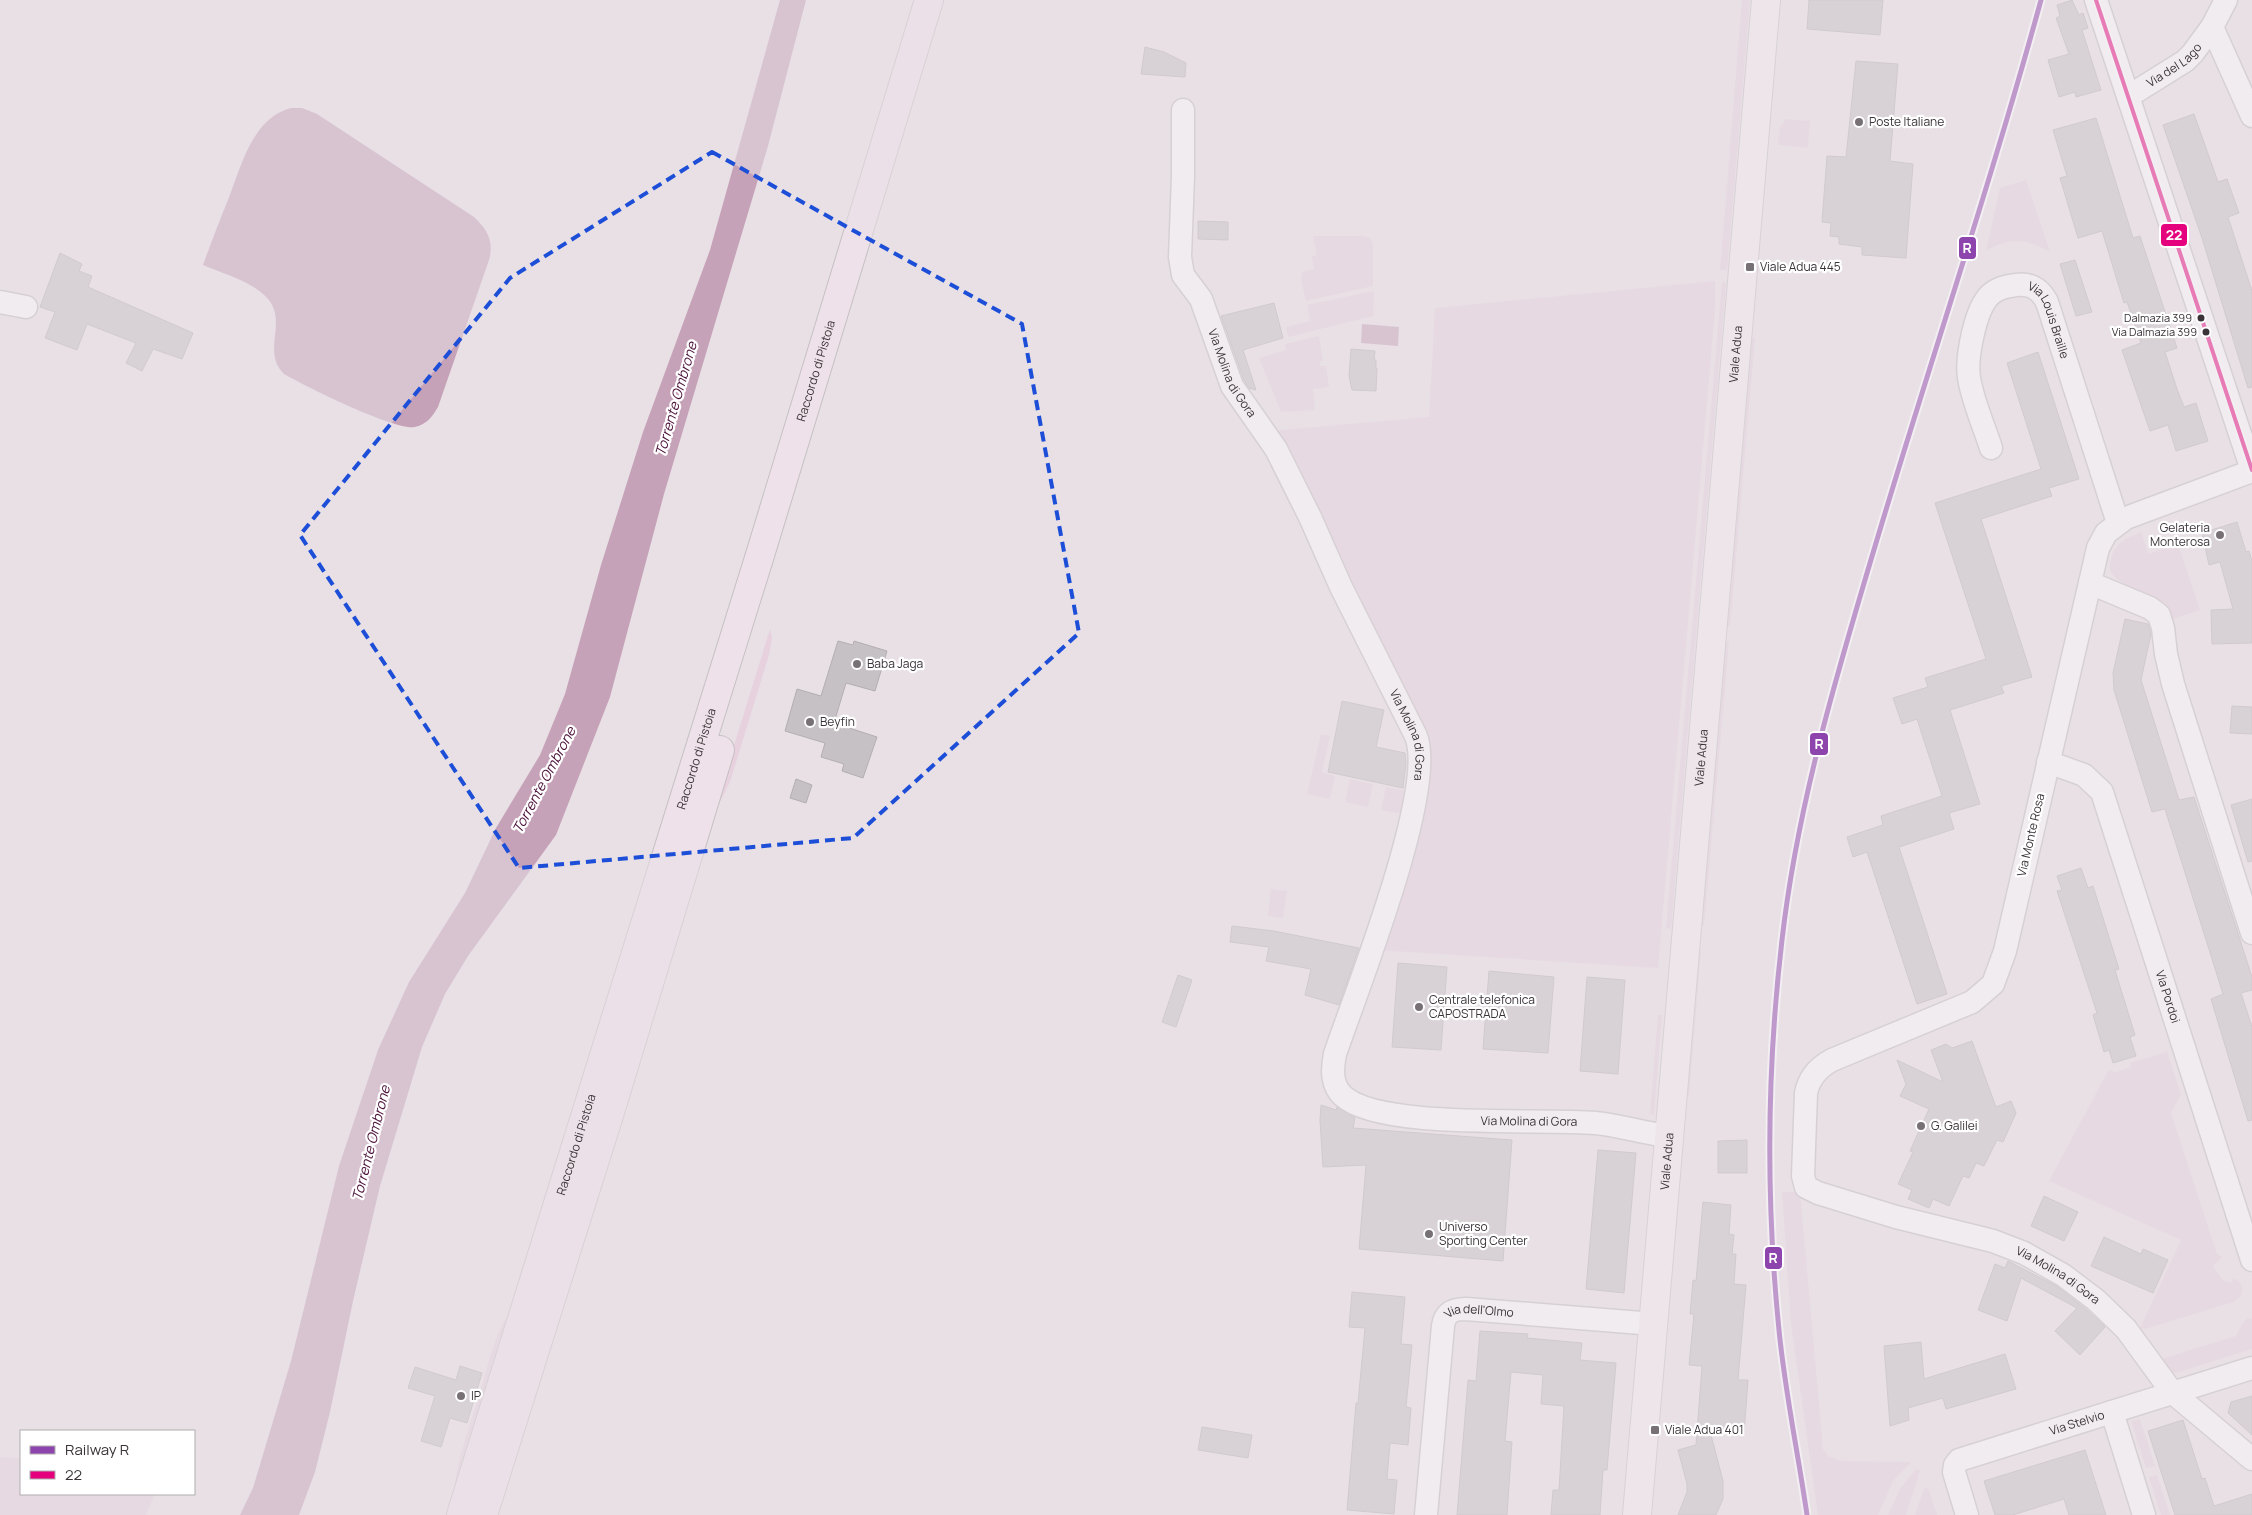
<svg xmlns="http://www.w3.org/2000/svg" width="2252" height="1515" font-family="Manrope,sans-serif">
<rect width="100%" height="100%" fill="#e8e0e5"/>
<path fill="#e7d1de" d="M1742,0H1750L1727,270H1720Z
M1786,119L1810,121L1808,148L1778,145L1780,127Z
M2026,180L2050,252C2024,238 2011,237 1986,251L2000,188Z
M1313,236H1363L1370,238L1373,244V286L1306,301L1301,280L1302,272L1314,269L1312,256L1317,255Z
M1715,281V309L1658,968L1377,950L1412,845L1431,757L1399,679L1270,431L1429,417L1435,308Z
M1722,282L1726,283L1671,929L1666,928Z
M1374,291L1373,316L1288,337L1286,327L1310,321L1307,305Z
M1319,336L1323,361H1320V366H1326L1329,387L1313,389L1315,410L1281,412L1259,358L1286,350L1285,344Z
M1749,337L1755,338L1730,626H1724Z
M2141,532L2148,554L2178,544L2200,610L2171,620L2165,603C2152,597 2116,583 2111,572C2108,566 2110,562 2112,556C2116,542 2128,538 2141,532Z
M770,629L772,638L769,655L730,782L720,802L714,810Z
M1723,641L1729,642L1704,926L1698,925Z
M1321,734L1330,736L1322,772L1335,776L1330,799L1307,794Z
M1350,779L1373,784L1368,807L1345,802Z
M1386,787L1408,791L1404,814L1381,810Z
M1271,889L1287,891L1283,918L1268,916Z
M1696,950L1701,951L1689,1096H1683Z
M1658,1015H1662L1654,1115L1650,1114Z
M2167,1052L2181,1094L2171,1113L2217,1254L2222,1257L2213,1266L2223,1280L2231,1283L2234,1278C2245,1284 2245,1296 2233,1302L2145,1329L2140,1328L2181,1240L2049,1181L2108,1071L2112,1070L2113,1073L2131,1067L2130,1063Z
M1782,1192H1800L1823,1449L1828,1456L1840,1461L1911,1462L1893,1481L1878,1515H1818L1791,1324Z
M513,1308L454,1491C457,1458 470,1426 480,1394C488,1366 494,1332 513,1308Z
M2248,1318L2252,1319V1349L2169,1375L2158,1360L2236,1336L2244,1321Z
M2140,1419L2155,1466L2146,1468L2131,1421Z
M0,1457L21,1458V1494H155L146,1515H0Z
M1917,1469L1920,1471L1906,1515H1888L1901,1487Z
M2157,1475L2170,1515H2161L2149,1477Z
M1928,1488L1937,1515H1915L1924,1489Z"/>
<path fill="#c6a2b8" d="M780,0H806L768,146L664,494L610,697L556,835L468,956L445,994L422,1047L380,1186L353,1301L330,1412L315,1472L299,1515H240L253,1488L291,1361L339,1166L378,1050L409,982L465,893L496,828L540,755L565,694L601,565L643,432L710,250Z
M291,108H302L317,114L474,217C488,230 494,242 489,260L438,407C432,417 427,424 415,427C395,431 305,386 284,374C261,351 288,323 268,299C253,281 223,274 203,265C211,243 219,222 228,200C241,167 252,118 291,108Z
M1362,324L1399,327L1398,346L1361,343Z"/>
<path fill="#c6c1c4" stroke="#b4aeb2" d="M1809,0H1883L1880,35L1807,29Z
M2072,0L2079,15L2083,13L2088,28L2082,30L2101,90L2076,97L2075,92L2059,97L2048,60L2069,54L2056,18L2060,16L2057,5Z
M1145,47L1164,52L1186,63L1185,77L1141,74Z
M1856,61L1898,64L1890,161L1913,164L1906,258L1862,255V247L1839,244V237L1830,236L1831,223L1822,222L1827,156L1846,157Z
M2194,114L2218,182L2227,179L2239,213L2228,217L2252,291V387L2248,388L2202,238L2163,125Z
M2096,118L2133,238L2140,236L2177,348L2165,352L2177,389L2184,407L2196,403L2208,441L2176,451L2168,425L2150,431L2133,382L2122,350L2141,343L2127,302L2124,303L2102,231L2078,238L2060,178L2067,176L2053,130Z
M1198,221L1228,222V240L1198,239Z
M60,253L82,264L79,271L92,276L88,287L193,333L182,359L153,349L142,371L126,363L136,343L87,324L77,350L45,338L55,312L40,307Z
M2075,260L2092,312L2076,316L2060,264Z
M1274,303L1283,338L1243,350L1256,390L1249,388L1244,380L1221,316Z
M1351,349L1375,351L1374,360H1376V368H1377L1376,391L1352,390L1349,376Z
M2038,352L2079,479L2049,488L2052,496L1981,519L2032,677L2001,686L2004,693L1950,710L1980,804L1949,813L1954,829L1899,847L1947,994L1917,1004L1867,852L1853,857L1847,837L1883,825L1881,816L1942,796L1917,719L1902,724L1893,698L1928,687L1925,678L1986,659L1935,503L2041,469L2007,363Z
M2237,522L2246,552L2249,551L2252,561V643L2212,644L2211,610L2233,609L2220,562L2209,565L2202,533Z
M2125,619L2148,624L2151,634L2141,680L2179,800L2194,797L2252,977V990L2241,993L2252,1027V1120L2248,1121L2211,999L2223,994L2165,809L2152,812L2114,690L2113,673Z
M838,641L853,645L854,641L887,651L875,691L846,683L834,723L877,737L863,778L842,771L844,764L821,757L825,743L785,731L797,689L821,696Z
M1342,701L1384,710L1376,747L1405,753L1406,763L1403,788L1328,772Z
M2232,706L2252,707V734L2230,733Z
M796,779L812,785L806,803L790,798Z
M2252,799V861L2248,862L2231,805Z
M2081,868L2088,888L2093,886L2119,969L2115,970L2135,1035L2130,1037L2136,1056L2113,1063L2109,1050L2104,1052L2093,1015L2097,1013L2057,891L2062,890L2057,876Z
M1232,926L1274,931L1359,948L1339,1005L1305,995L1311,969L1266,961L1269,947L1230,942Z
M1398,963L1447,967L1441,1050L1392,1047Z
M1489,971L1554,977L1548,1053L1483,1049Z
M1178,975L1192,980L1176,1027L1162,1022Z
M1587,977L1625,980L1618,1074L1580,1071Z
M1972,1041L1996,1107L2011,1101L2016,1113L2003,1142L1997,1140L1984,1166L1976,1163L1969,1178L1963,1176L1949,1206L1933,1199L1929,1208L1908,1199L1912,1190L1898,1184L1913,1152L1910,1151L1929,1109L1900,1096L1906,1084L1897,1060L1943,1082L1931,1050L1946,1044L1952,1048Z
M1321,1105L1336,1110L1337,1107L1355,1118L1353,1128L1512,1140L1503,1261L1359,1249L1366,1165L1323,1167L1320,1120Z
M1747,1140V1173H1718V1141Z
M1598,1150L1636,1153L1624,1293L1586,1289Z
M2044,1196L2078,1212L2064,1241L2031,1226Z
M1703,1202L1731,1205L1729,1234L1734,1235L1732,1254H1736L1734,1284L1746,1285L1738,1380H1748L1744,1434L1710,1431L1723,1481V1499L1716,1515H1678L1687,1492V1484L1678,1450L1696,1445L1702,1366L1689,1365L1694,1314H1690L1693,1280L1696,1281Z
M2104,1237L2141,1254L2143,1249L2168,1260L2153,1293L2091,1266Z
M2008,1261L2056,1286L2087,1310L2105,1327L2080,1355L2055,1331L2077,1308L2021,1278L2007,1321L1978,1310L1995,1264L2005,1268Z
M1352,1292L1405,1297L1401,1344L1412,1345L1406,1407L1411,1408L1408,1445L1390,1443L1387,1479L1397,1480L1394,1514L1347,1510L1356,1403H1358L1365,1328L1349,1327Z
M1480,1331L1528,1334L1527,1338L1582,1343L1580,1360L1616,1363L1607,1470H1603L1600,1515H1551L1553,1490H1559L1564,1406L1541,1404L1543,1375L1511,1372L1505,1441L1512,1442L1507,1515H1457L1468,1380L1476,1381Z
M1921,1342L1924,1379L2005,1354L2016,1389L1946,1409L1943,1398L1908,1408L1909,1420L1890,1426L1884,1346Z
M460,1366L482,1373L467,1423L450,1418L441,1447L421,1441L435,1396L408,1388L415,1367L456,1380Z
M2252,1396V1435L2228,1413L2231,1402Z
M2183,1420L2202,1479L2205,1478L2214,1506L2252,1494V1515H2175L2148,1431Z
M1202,1427L1252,1435L1248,1458L1198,1450Z
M2085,1450L2106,1515H2069L2064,1499L2013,1515H1995L1984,1481Z"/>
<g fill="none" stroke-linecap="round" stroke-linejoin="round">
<defs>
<g id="minor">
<path d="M2096,0L2252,470"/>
<path d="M2226,0L2212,27L2252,116"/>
<path id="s1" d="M2129,96L2185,61L2193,53L2212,27"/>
<path id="s2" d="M1183,110V176L1180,257L1183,275L1201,299L1232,386L1276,449L1310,517L1341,587L1416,736C1437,790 1356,992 1335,1054C1332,1069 1331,1085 1343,1096C1380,1130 1541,1118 1595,1123C1620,1125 1645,1134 1670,1136"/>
<path d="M0,302L26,307"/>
<path id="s3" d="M1991,448C1984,426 1973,402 1969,378C1966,358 1975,308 1991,294C1998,288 2007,286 2016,285C2031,283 2040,289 2047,302L2118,523"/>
<path id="s4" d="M2252,471L2126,518L2106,533L2098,548L2005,951L1993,984L1972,1002L1832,1060C1819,1067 1809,1078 1806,1093L1803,1176L1806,1187L1818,1193L1896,1217L1993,1241L2024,1253L2063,1275L2096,1300L2126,1329L2172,1392L2252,1459"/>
<path d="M2090,583L2150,608L2159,615L2163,628L2166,654L2173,684L2252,933"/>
<path id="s5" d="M2048,762L2084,775L2102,792L2252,1260"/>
<path d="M2112,1412L2144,1515"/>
<path id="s6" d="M1426,1515L1443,1326C1445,1312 1453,1309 1466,1309L1654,1324"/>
<path id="s7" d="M1967,1515L1954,1472L1955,1465L1959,1460L2252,1368"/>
</g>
<g id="major">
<path id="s8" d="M1637,1515L1766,0"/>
</g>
<g id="highway">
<path id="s9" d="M461,1515L760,555L929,0"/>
<path d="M483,1515L610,1112L720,750"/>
</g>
</defs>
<use href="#minor" stroke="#c2bdc0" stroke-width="25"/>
<use href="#major" stroke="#c4c0c2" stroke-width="30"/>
<use href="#highway" stroke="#c4c0c2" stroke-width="30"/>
<use href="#minor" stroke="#fcfafb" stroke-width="22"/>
<use href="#major" stroke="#f3ebf0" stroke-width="28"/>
<use href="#highway" stroke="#efe1e9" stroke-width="28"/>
<defs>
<path id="bus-1" d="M2096,0L2252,470"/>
</defs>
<use href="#bus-1" stroke="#fff" stroke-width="8"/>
<use href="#bus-1" stroke="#e5007d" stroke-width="4"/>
<defs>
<path id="rail-1" d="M1807,1515C1798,1453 1785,1392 1779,1330C1766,1202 1767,1068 1782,940C1797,808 1835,680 1873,553C1928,368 1990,186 2041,0"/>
</defs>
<use href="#rail-1" stroke="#fff" stroke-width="9"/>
<use href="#rail-1" stroke="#8e44ad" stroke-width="5"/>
</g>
<path d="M0 0H2252V1515H0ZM712,152L1022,324L1079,633L853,838L519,868L300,535L510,278Z" fill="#e8e0e5" fill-opacity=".55" fill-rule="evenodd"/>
<path fill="none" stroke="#1d4ed8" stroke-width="4" stroke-dasharray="10 6" stroke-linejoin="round" d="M712,152L1022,324L1079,633L853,838L519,868L300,535L510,278Z"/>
<g fill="#777075" stroke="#fff" stroke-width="2">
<circle cx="1859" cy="122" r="5"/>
<rect x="1745" y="262" width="10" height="10" rx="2.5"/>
<circle cx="2220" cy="535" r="5"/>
<circle cx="857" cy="664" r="5"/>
<circle cx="810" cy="722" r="5"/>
<circle cx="1419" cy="1007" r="5"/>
<circle cx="1921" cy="1126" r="5"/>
<circle cx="1429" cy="1234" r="5"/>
<circle cx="461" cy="1396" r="5"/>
<rect x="1650" y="1425" width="10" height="10" rx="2.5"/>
</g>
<g fill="#3a3438" stroke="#fff" stroke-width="2">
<circle cx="2201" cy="318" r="4.5"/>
<circle cx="2206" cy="332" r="4.5"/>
</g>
<g text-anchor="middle" stroke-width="4.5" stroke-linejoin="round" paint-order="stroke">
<g font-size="11" fill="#3a3438" stroke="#fff" text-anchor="end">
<text x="2192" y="322">Dalmazia 399</text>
<text x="2197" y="336">Via Dalmazia 399</text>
</g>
<g font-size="12" fill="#3a3438" stroke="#fff">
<text dy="4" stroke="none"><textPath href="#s1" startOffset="55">Via del Lago</textPath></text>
<text dy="4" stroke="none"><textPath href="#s3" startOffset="244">Via Louis Braille</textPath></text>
<text dy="4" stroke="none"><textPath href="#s8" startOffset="1165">Viale Adua</textPath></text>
<text dy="4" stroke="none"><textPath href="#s9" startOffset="1198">Raccordo di Pistoia</textPath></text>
<text dy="4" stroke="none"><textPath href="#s2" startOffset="276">Via Molina di Gora</textPath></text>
<text dy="4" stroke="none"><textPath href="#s2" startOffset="681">Via Molina di Gora</textPath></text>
<text dy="4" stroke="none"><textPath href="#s9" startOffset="792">Raccordo di Pistoia</textPath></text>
<text dy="4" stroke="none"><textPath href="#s8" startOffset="760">Viale Adua</textPath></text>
<text transform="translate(2031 835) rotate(-77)" y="4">Via Monte Rosa</text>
<text dy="4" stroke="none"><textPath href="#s5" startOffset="278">Via Pordoi</textPath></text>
<text dy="4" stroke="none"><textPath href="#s2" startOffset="1250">Via Molina di Gora</textPath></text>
<text dy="4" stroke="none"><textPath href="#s9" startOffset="388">Raccordo di Pistoia</textPath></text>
<text dy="4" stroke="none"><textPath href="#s8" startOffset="355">Viale Adua</textPath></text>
<text dy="4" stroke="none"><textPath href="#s4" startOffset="1211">Via Molina di Gora</textPath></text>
<text dy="4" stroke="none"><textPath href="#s6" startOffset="235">Via dell'Olmo</textPath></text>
<text dy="4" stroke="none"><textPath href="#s7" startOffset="182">Via Stelvio</textPath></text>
</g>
<g font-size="12" fill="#3a3438" stroke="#fff" text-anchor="start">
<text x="1869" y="126">Poste Italiane</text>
<text x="1760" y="271">Viale Adua 445</text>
<text x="2210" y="532" text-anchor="end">Gelateria<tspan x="2210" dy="14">Monterosa</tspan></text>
<text x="867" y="668">Baba Jaga</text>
<text x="820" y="726">Beyfin</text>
<text x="1429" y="1004">Centrale telefonica<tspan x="1429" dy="14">CAPOSTRADA</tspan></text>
<text x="1931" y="1130">G. Galilei</text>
<text x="1439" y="1231">Universo<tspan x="1439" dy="14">Sporting Center</tspan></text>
<text x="471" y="1400">IP</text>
<text x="1665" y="1434">Viale Adua 401</text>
</g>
<g font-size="14" font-style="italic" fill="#4b1039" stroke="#fff">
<text transform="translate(676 399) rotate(-74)" y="5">Torrente Ombrone</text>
<text transform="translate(544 780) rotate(-62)" y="5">Torrente Ombrone</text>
<text transform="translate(371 1143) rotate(-76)" y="5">Torrente Ombrone</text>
</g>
</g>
<g stroke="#fff" stroke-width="2">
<rect x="2160" y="223" width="28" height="24" rx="5" fill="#e5007d"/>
<rect x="1958" y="236" width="19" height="24" rx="5" fill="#8e44ad"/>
<rect x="1809" y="732" width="20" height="24" rx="5" fill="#8e44ad"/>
<rect x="1764" y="1246" width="19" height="24" rx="5" fill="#8e44ad"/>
</g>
<g font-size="14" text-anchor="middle" font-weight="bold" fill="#fff">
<text x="2174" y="240">22</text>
<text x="1967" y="253">R</text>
<text x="1819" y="749">R</text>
<text x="1773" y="1263">R</text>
</g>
<rect x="20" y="1430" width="175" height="65" fill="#ffffff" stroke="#b0aeaf"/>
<rect x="30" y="1446" width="25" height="8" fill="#8e44ad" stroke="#b0aeaf"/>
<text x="65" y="1455" font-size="15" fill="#3a3438">Railway R</text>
<rect x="30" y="1471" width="25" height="8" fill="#e5007d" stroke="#b0aeaf"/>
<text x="65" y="1480" font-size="15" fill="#3a3438">22</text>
</svg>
